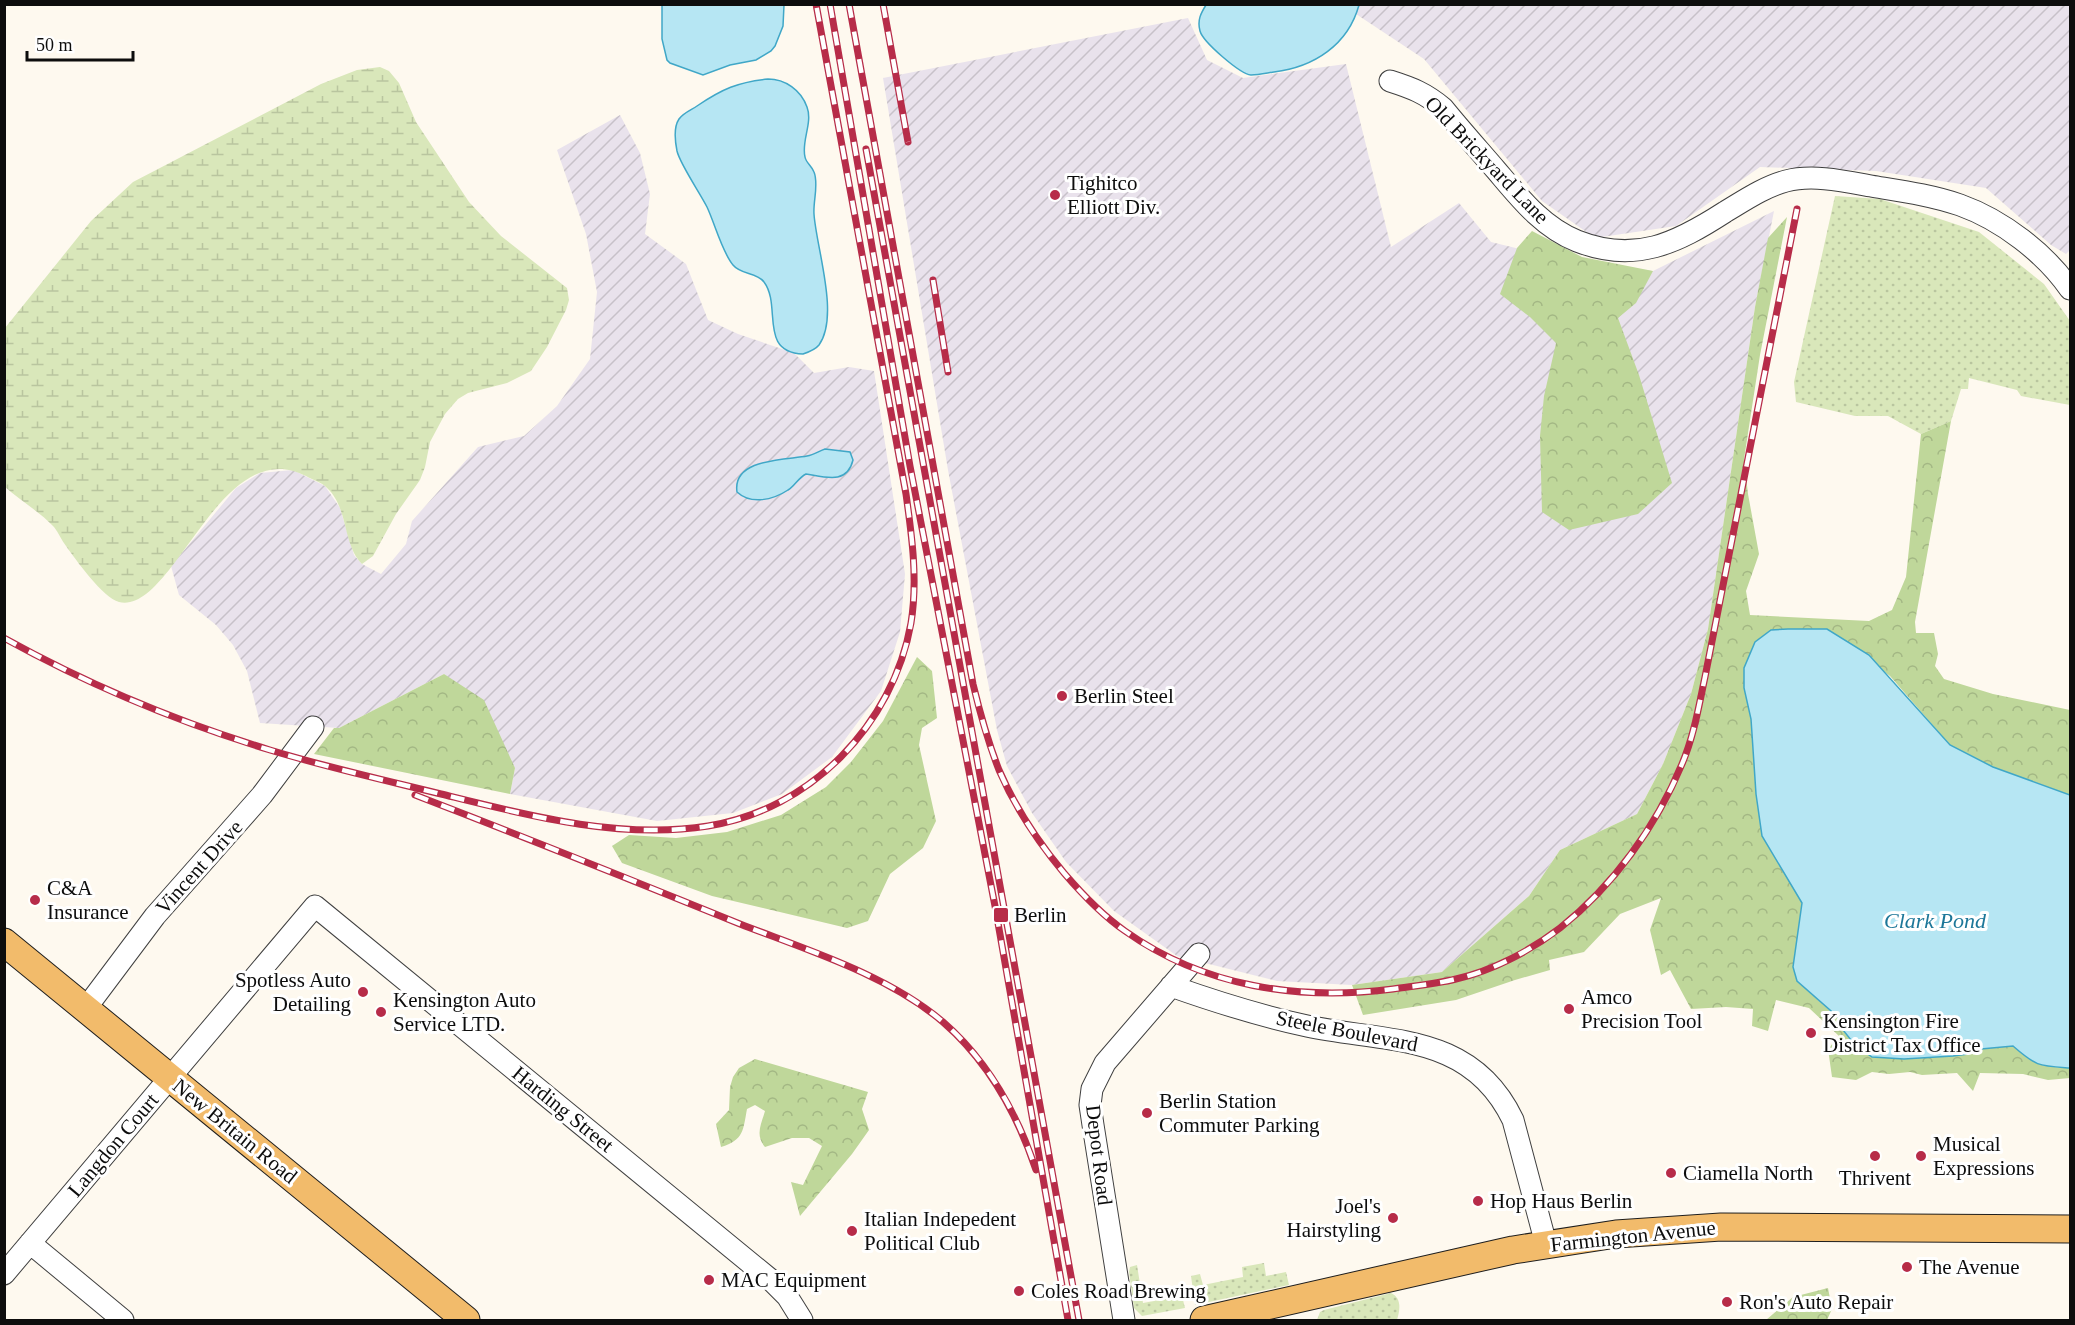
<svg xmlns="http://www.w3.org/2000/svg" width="2075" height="1325" font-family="Georgia,serif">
<defs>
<pattern id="industrial-furrows" width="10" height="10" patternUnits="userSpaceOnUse" patternTransform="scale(1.5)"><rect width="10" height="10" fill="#e9e2ec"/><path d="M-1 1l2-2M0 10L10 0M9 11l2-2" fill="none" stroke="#c7c1c9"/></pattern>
<pattern id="grass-dots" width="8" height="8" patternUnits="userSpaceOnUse" patternTransform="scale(1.5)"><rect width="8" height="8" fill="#d9e7ba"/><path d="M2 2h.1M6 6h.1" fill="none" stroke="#b9c59f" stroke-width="1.8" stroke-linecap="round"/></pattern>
<pattern id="forest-crowns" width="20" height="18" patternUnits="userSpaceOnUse" patternTransform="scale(1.5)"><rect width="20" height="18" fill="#bfd79a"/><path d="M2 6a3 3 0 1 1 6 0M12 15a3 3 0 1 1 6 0" fill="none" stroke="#a3b784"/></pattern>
<pattern id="wetland-marsh" width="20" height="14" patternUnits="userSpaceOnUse" patternTransform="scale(1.5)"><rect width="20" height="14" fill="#d9e7ba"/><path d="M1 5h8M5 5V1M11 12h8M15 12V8" fill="none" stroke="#b9c59f"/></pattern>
</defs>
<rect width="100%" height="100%" fill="#fef9ef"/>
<path fill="url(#industrial-furrows)" d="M1359,4L2070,5V250L2066,254L2051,245L1986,188L1876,171L1760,167L1676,226L1595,238L1542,201L1424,59L1356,14Z
M1188,18L1207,60L1243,78L1346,64L1391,247L1459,203L1491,242L1589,266L1653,271L1774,211L1755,307L1708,629L1691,694L1663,764L1637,814L1560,850L1529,896L1442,972L1352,985L1277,981L1177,956L1114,911L1066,862L1032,813L1007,766L997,730L948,470L883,78Z
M620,115L640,153L650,194L645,234L686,264L708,320L738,334L794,353L814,373L849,367L874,371L905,574L900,632L881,691L832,757L782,794L733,813L657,821L510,794L515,768L444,674L339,728L260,723L247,671L233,645L216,625L179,595L171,566L236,488L260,473L293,470L325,486L340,508L354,555L362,564L381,574L406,544L412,521L478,447L524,436L557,406L590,359L597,292L586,234L557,150Z"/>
<path fill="url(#grass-dots)" d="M1835,196L1880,199L1979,232L2044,284L2070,321V405L2021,396L2017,390L1969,378L1968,389H1961L1951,421L1921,434L1888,416H1855L1796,402L1794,382Z
M1264,1263L1266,1276L1286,1272L1289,1285L1195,1305L1191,1276L1200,1274L1203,1285L1243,1277L1242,1267Z
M1137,1265L1143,1303L1182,1296L1185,1308L1142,1316L1134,1308L1129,1272L1130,1267Z
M1391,1293C1402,1298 1400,1310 1397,1320H1317L1320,1312L1324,1310Z"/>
<path fill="url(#forest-crowns)" d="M1787,217L1760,355L1744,459L1748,494L1759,554L1746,591L1750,615L1869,621L1892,610L1906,577L1921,434L1951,421L1915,622L1916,633H1934L1938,654L1935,666L1944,679L1993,694L2070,710V795L1993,767L1950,745L1890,676L1827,629L1771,630L1755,642L1744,668V688L1751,719L1756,794L1762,836L1802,903L1793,967L1797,981L1839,1019L1843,1030L1855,1044L1872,1057L1953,1056L1968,1054L1981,1049L2013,1046C2036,1066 2041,1066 2070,1068V1078L2048,1080L2023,1074L1980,1073L1973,1091L1957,1073L1922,1075L1910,1072L1889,1074L1872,1072L1856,1080L1832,1077L1828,1049L1839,1036L1809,1008L1776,1000L1768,1031L1752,1026L1753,1009L1726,1007L1691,1009L1670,970L1661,975L1650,930L1661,898L1620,914L1584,952L1549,960L1550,970L1515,980L1456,1000L1363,1015L1352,985L1442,972L1529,896L1560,850L1637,814L1663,764L1691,694L1708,629L1755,307L1768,238Z
M1532,231L1582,257L1653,271L1636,303L1618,318L1639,375L1672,483L1638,514L1569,530L1542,512L1540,436L1544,396L1556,343L1530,317L1500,294L1517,248Z
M917,657L932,671L937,718L922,728L919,745L936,821L923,848L890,874L868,921L847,928L712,896L622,863L612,846L629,835L676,838L727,832L781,815L826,787L851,762L883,721Z
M444,674L484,700L515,768L510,794L314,754L334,728H339Z
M755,1059L868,1092L862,1109L869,1130L852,1154L800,1216L791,1182L803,1185L822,1146L809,1138H792L765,1147C755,1135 761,1125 765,1111L755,1105L747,1109C743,1130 744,1140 721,1147L716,1124L729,1110L730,1087L733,1077L739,1068Z
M1828,1288L1832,1309L1827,1320H1766L1793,1297Z"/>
<path fill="url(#wetland-marsh)" d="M380,67L389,71L399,83L416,122L469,202L501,236L567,288L569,300L566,310L547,347L531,371L507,383L468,393L458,399L445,414L430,442L425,467L420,480L396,514L373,556L362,564C342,544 349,507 326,487C321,482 313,480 306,476C220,431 174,615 119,602C103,598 76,560 66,546C61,540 59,533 54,527C41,513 20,500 5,487V328L91,221L133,182L321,84L357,70Z"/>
<path fill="#b6e6f3" stroke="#40a7c7" stroke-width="1.5" d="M662,5H784L783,26L775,46L771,51L756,60L730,65L703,75L670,63L667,60L662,39Z
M1206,5V4L1359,5C1348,45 1314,67 1274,72C1267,73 1259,75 1251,75C1240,74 1203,42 1200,31C1197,20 1201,13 1206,5Z
M768,79C785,79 801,90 807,107C813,123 801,141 805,157C806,163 812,166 814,172C819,184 813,201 814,214C816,247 840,316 819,345C815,350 809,352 803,354C758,352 782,306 764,282C757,272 741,275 733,265C722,252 715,224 707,207C700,193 680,164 677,151C675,141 673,128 679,119C683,113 691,110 697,106C722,89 738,82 768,79Z
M825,449L850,452L853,460C847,485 825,477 806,474C798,478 795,486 788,490C773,500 751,505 737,492C732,458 787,460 807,456C814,455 819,451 825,449Z
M1788,629H1827L1869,655L1950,745L1993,767L2070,795V1068C2039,1066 2037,1067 2013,1046L1981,1049L1968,1054L1953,1056L1904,1059L1872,1057L1855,1045L1843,1030L1839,1018L1797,981L1793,967L1802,903L1762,836L1756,794L1751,719L1744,688V668L1755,642L1771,630Z"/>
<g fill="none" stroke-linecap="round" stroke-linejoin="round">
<defs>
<path id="minor" d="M1390,81C1412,88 1425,93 1443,108C1460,129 1478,149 1496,170C1519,197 1542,227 1577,241C1635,264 1677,243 1725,212C1745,200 1764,187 1786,181C1812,174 1844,181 1871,186C1901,191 1931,195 1960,205C2002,220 2045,253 2070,289
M1171,986C1216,1002 1261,1016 1307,1026C1388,1043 1471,1032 1513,1120L1546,1244
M86,1008L155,916L262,795L313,727
M30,1243L123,1320
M4,1274L315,906L771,1280L787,1296L802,1320
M1124,1320L1093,1125L1090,1105L1092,1089L1105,1063L1199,954"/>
<path id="major" d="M4,942L466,1320
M1204,1320L1513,1250L1616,1234L1721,1227L2070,1229"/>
</defs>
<use href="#minor" stroke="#404040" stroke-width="23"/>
<use href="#major" stroke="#1e1e1e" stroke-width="29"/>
<use href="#minor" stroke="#fff" stroke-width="21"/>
<use href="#major" stroke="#f2bb6b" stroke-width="27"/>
<defs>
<path id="rail" d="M830,4L910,466L995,906L1068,1320
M849,4L973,684C980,713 988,742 999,770C1015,807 1038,842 1064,873C1082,894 1102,915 1125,931C1204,987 1299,1001 1393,989C1414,986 1436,984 1456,979C1492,971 1530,951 1560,928C1613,886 1656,827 1682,764C1694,736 1699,705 1705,677L1797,209
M883,4L908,142
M866,149L1079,1320
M933,280L948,372
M4,638C89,685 178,722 270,750C326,767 384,780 441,794C526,815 619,840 708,826C810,810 893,725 911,623C918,580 912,537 906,494L816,4
M415,795C524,837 632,880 740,924C807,950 888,975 943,1022C989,1062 1017,1113 1036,1170"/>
</defs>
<use href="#rail" stroke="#b72c49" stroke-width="7"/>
<use href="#rail" stroke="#fff" stroke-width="4.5" stroke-dasharray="14" stroke-linecap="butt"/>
</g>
<g fill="#b72c49" stroke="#fff" stroke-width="2">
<circle cx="1055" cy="195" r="6"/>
<circle cx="1062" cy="696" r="6"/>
<circle cx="35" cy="900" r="6"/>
<rect x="993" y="907" width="16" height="16" rx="3"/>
<circle cx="363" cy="992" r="6"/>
<circle cx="1569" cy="1009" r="6"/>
<circle cx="381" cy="1012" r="6"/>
<circle cx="1811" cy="1033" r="6"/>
<circle cx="1147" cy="1113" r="6"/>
<circle cx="1875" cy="1156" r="6"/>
<circle cx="1921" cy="1156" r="6"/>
<circle cx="1671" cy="1173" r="6"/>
<circle cx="1478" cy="1201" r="6"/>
<circle cx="1393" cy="1218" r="6"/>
<circle cx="852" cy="1231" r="6"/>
<circle cx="1907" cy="1267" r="6"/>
<circle cx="709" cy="1280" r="6"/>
<circle cx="1019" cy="1291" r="6"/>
<circle cx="1727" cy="1302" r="6"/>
</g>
<g text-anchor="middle" stroke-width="6" stroke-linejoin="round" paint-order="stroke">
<g font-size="21" fill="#0d0d0d" stroke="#fff">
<text transform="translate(1487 160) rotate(46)" y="7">Old Brickyard Lane</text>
<text transform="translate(199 867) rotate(-48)" y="7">Vincent Drive</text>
<text transform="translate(1347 1031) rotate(11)" y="7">Steele Boulevard</text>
<text transform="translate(563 1109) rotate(39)" y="7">Harding Street</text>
<text transform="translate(235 1131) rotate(39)" y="7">New Britain Road</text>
<text transform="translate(113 1145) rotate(-50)" y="7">Langdon Court</text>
<text transform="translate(1099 1155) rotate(83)" y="7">Depot Road</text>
<text transform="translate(1633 1236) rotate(-6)" y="7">Farmington Avenue</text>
</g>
<g font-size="21" fill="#0d0d0d" stroke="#fff" text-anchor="start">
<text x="1067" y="190">Tighitco<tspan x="1067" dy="24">Elliott Div.</tspan></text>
<text x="1074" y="703">Berlin Steel</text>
<text x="47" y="895">C&amp;A<tspan x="47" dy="24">Insurance</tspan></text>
<text x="1014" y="922">Berlin</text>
<text x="351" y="987" text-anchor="end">Spotless Auto<tspan x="351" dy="24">Detailing</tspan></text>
<text x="1581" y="1004">Amco<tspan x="1581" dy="24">Precision Tool</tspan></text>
<text x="393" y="1007">Kensington Auto<tspan x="393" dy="24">Service LTD.</tspan></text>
<text x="1823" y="1028">Kensington Fire<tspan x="1823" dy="24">District Tax Office</tspan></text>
<text x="1159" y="1108">Berlin Station<tspan x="1159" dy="24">Commuter Parking</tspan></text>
<text x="1933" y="1151">Musical<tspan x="1933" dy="24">Expressions</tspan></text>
<text x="1683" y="1180">Ciamella North</text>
<text x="1875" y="1185" text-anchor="middle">Thrivent</text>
<text x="1490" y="1208">Hop Haus Berlin</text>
<text x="1381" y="1213" text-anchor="end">Joel's<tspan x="1381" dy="24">Hairstyling</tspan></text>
<text x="864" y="1226">Italian Indepedent<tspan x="864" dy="24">Political Club</tspan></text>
<text x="1919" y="1274">The Avenue</text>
<text x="721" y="1287">MAC Equipment</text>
<text x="1031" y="1298">Coles Road Brewing</text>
<text x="1739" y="1309">Ron's Auto Repair</text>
</g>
<g font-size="22" font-style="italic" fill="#1d7799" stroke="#fff">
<text x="1935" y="928">Clark Pond</text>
</g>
</g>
<rect width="2075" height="1325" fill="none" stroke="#0d0d0d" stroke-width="12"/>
<path d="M27 51v9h106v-9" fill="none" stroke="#0d0d0d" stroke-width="3"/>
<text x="36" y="51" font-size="18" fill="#0d0d0d" stroke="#ffffff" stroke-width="4.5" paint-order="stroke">50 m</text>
</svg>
